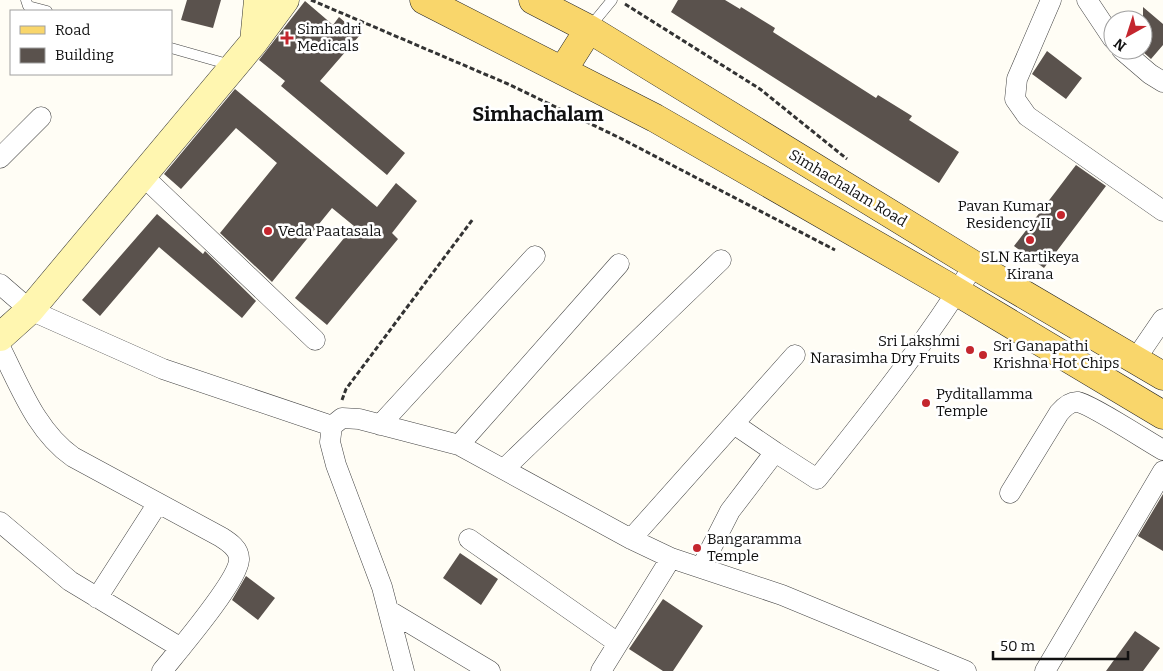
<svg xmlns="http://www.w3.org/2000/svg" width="1163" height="671" font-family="Bitter,serif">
<rect width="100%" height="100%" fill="#fffdf5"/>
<path fill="#5a524d" d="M187,0H221L213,28L181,20Z
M678,0H725L740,9L741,7L775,28L773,32L876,98L878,95L912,116L909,120L959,152L939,183L671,12Z
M305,1L333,25L339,17L360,35L320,81L405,153L387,175L281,86L285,81L259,60Z
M1143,7L1163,24V45L1151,59L1143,52Z
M1047,51L1082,78L1066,99L1032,74Z
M235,89L377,207L396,183L417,201L392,233L398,239L327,325L295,298L354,226L332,208L272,282L220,233L277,163L236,128L181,189L164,174Z
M1076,165L1106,186L1044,268L1014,246Z
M157,214L203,254L205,251L256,301L242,318L159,247L100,316L82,300Z
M1163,494V551L1138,536Z
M460,553L498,579L481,605L443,578Z
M246,576L275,598L258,620L232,600Z
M663,599L703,626L673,671H663L629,649Z
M1135,631L1160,648L1143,671H1106Z"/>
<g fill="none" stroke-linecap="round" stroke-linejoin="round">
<defs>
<path id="lane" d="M26,0L28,6L47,11
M589,28L612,0
M171,48L231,65"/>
<path id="street" d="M1051,0L1017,79L1015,99L1027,116L1163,211
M1087,0L1113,39
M1122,50L1150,74L1163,82
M0,158L41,117
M143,176L315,340
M0,284L30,310L163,369L332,426
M0,347C20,386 36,431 73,457L221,537C229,542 240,549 239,560C238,581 178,651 162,671
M1135,360L1163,319
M734,424L775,452
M380,425L535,256
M459,445L619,264
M504,469L721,260
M1010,493L1059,413C1064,407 1070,401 1078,402C1092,405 1147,441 1163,450
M0,522L70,581L181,648
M469,539L618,643
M631,539L795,355
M701,568L730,511L775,452L817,479C873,409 927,341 974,265
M97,598L158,503
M388,610L490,671
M404,671L382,587L336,465L330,442L332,426L342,418L359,419L459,445L631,539L671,558L782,595L966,671
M601,671L671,558
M1045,671L1163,471"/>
<path id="secondary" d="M254,42L258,0
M0,337L30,310L254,42L285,0"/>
<path id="primary" d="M424,0L655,118L944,284L1163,415
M533,0L589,29L974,265L1163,376
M563,70L589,29"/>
</defs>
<use href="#lane" stroke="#444" stroke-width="11"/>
<use href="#street" stroke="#444" stroke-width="21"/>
<use href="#secondary" stroke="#333" stroke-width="29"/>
<use href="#primary" stroke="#222" stroke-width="29"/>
<path stroke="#333" stroke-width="3" stroke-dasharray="5 2.5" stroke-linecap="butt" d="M311,0L508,84L620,138L835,250
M625,4L760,89L847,159
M342,400L346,389L473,219"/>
<use href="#lane" stroke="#fff" stroke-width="10"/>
<use href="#street" stroke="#fff" stroke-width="20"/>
<use href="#secondary" stroke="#fff6b0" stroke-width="28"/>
<use href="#primary" stroke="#f9d66b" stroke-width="28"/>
</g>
<g fill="#c4262e" stroke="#fff" stroke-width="2">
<path d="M284.5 30.5h5v5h5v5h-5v5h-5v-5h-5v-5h5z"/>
<circle cx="1061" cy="215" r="5"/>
<circle cx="268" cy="231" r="5"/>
<circle cx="1030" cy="240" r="5"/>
<circle cx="970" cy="350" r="5"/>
<circle cx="983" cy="355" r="5"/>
<circle cx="926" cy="403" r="5"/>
<circle cx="697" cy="548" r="5"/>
</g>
<g text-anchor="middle" stroke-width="5" stroke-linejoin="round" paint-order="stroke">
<g font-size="15" fill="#111" stroke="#fff" text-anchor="start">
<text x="297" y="34">Simhadri<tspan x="297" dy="17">Medicals</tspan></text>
<text x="1051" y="211" text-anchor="end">Pavan Kumar<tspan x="1051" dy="17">Residency II</tspan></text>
<text x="278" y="236">Veda Paatasala</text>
<text x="1030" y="262" text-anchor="middle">SLN Kartikeya<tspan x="1030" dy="17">Kirana</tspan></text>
<text x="960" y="346" text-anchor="end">Sri Lakshmi<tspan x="960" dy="17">Narasimha Dry Fruits</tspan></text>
<text x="993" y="351">Sri Ganapathi<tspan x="993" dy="17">Krishna Hot Chips</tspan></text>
<text x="936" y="399">Pyditallamma<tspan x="936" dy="17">Temple</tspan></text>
<text x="707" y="544">Bangaramma<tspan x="707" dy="17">Temple</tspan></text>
</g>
<g font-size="15" fill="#111" stroke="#fff">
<text transform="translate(848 188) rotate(31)" y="5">Simhachalam Road</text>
</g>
<g font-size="20" font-weight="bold" fill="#111" stroke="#fff">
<text x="538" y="121">Simhachalam</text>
</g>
</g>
<rect x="10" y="10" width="162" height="65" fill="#ffffff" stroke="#a0a0a0"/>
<rect x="20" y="26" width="25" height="8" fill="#f9d66b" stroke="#a0a0a0"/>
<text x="55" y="35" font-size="15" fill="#111111">Road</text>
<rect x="20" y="48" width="25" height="15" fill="#5a524d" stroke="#a0a0a0"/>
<text x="55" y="60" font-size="15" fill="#111111">Building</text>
<g transform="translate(1128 35) rotate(219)"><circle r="24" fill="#ffffff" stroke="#a0a0a0"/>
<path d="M0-4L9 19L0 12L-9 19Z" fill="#c4262e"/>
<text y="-8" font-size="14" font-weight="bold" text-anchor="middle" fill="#111111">N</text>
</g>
<path d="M993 651v8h135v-8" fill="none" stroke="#111111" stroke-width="2.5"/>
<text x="1000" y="651" font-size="15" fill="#111111" stroke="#ffffff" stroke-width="4" paint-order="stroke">50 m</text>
</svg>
